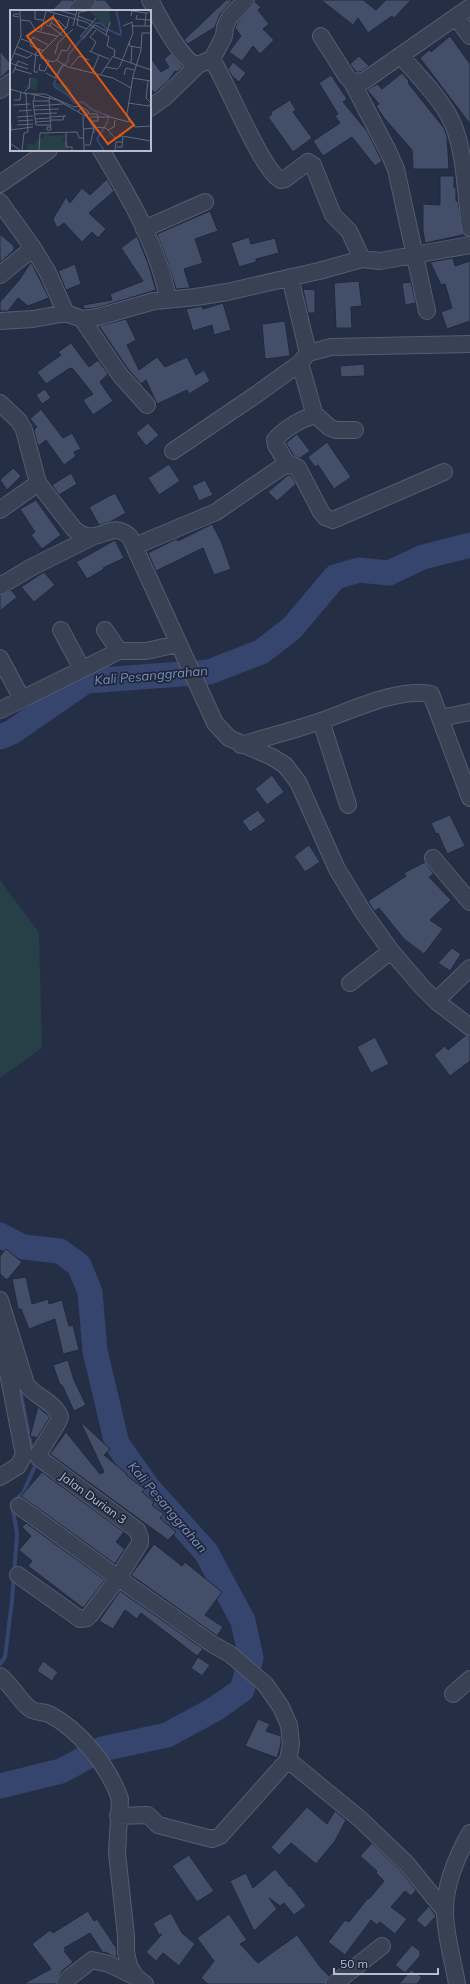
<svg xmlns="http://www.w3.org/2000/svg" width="470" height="1984" font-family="Mulish,sans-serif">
<rect width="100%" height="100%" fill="#242f46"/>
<path fill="#273f47" d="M0,880L39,933L42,1048L0,1078Z"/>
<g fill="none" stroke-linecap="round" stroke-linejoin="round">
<path stroke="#35456d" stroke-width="4" d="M0,1664L5,1657L12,1601L17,1534L12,1503L23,1493L35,1466L19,1385"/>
<path stroke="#35456d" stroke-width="25" d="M0,737L12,732L86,681L209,672L261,652L292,628L335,577L359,570L389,573L423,557L470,545
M0,1235L23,1247L60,1251L79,1265L90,1292L95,1351L117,1444L149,1489L206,1552L243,1621L251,1658L242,1690L215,1709L167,1735L102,1749L61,1771L0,1786"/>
</g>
<path fill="#434e68" stroke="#20283d" d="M62,0H74L68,11H51Z
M96,0H105L114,11H90Z
M226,0H233L220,14L215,27L188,44L184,40Z
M321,0H363L376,10L386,0H411L394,18L392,16L368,33L358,18L353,25Z
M255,2L261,7L258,10L269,24L263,29L274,40L260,54L253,46L242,61L229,52L241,36L235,28L237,23Z
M450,36L470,64V124L420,58L429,50L431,52Z
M0,51L11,64V68L0,78Z
M171,53L183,67L177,72L175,71L168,81L155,93L150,89V57L161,72L169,67L164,59Z
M359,56L369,66L361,72H356L350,64Z
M233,62L246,73L239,82L232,76L228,69Z
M402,73L409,81L408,83L444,128L447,136L449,169H413L412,150L384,118L376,106L379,104L367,90L377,84L382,89Z
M331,75L347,99L343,102L367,131L382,161L375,166L352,137L323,156L313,141L340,123L335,116L338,114L319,83Z
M290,100L296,110L293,112L312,138L293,152L268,117L272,114L271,112Z
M440,176H454V187L456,188V201H458L463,235L425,243L423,231V204L440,205Z
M107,179L114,191L89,213L106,229L98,238L92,232L82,242L64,223L57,228L53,219L66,197L70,203L82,188L90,195Z
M210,211L218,231L195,239L203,263L184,269L190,288L176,289L166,257L157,234Z
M0,234L14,246V250L0,263Z
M137,236L148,263L156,290L96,308L84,309L83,305L112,300L110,294L143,281L121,248Z
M249,237L251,244L275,238L279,253L256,259V262L239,267L231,243Z
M453,258L455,266L470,261V321L447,329L441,312L452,308L445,284L441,285L430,262Z
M31,262L49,298L28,306L18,298L8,311H0V302L20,279Z
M75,264L81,284L66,290L58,271Z
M359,281L362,306L351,307L352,328H336L334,283Z
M411,282L416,303L405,305L402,283Z
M303,289L315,290V313H308Z
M223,303L231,330L214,335L212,325L193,331L186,309L202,306L203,309Z
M126,319L136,340L127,345L139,370L157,357L165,367L187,357L196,375L204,370L210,381L189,394L187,390L157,404L146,380L141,384L128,369L99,326Z
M285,321L290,356L265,359L262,324Z
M71,343L89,367L98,360L108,374L100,382L113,401L93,415L83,400L93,394L73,369L70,368L46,384L37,372L61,355L58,352Z
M364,364L365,376L341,377L340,366Z
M45,389L51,398L42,404L36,395Z
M41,409L63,438L72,433L81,449L74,452L76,456L64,465L46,440L39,446L37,443L34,430L37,427L30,419Z
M148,423L159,435L146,446L136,433Z
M297,434L310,451L300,458L294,456L286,443Z
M327,442L351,477L334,489L318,465L315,467L308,457Z
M169,464L180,481L159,495L148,478Z
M13,468L21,476L7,490L0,480Z
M71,473L77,484L59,495L52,485Z
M288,475H291L296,484L277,501L268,492Z
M205,480L213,495L199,501L192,486Z
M115,493L126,513L110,522L99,525L89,507Z
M36,500L61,535L42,549L31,535L35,532L20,509Z
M212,524L221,541L231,569L214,575L203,548L156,571L148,553L176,539L178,541Z
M115,540L124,558L103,568L104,569L87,579L76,562Z
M44,572L55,585L34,602L21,587Z
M11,590L17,597L0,611V595Z
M272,775L284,792L267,805L255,789Z
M258,810L266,821L250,832L242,821Z
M450,815L465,846L447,854L438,833L436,834L431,823Z
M309,845L320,862L305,872L294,856Z
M425,862L434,874L429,877L451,900L430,920L443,929L424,954L404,939L379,908L374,911L368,901L406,876L404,873Z
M452,948L461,954L450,971L438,963Z
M466,1035L470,1036V1061L450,1076L434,1055L445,1046L448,1050Z
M375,1037L389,1064L371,1073L357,1047Z
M6,1249L22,1262L7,1280L0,1274V1256Z
M26,1277L32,1304L48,1299L49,1304L62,1300L69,1326L73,1325L79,1350L63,1354L55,1319L29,1329L21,1309H18L12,1279Z
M68,1360L74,1380L86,1405L74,1411L62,1385H60L53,1365Z
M38,1407L50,1417L37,1438L30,1436Z
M80,1421L110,1449L104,1455L127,1474L126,1475L145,1489L142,1492L154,1502L152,1505L164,1514L160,1518L176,1532L168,1540L50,1454L66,1432L100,1474L104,1472Z
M42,1472L124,1532L116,1542L125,1549L115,1564L21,1496Z
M26,1523L105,1580L83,1608L28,1566L32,1561L19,1550L31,1536L22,1527Z
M154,1544L182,1566L185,1562L222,1592L205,1615L223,1627L217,1636L131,1575Z
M120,1591L203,1649L197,1656L141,1613L137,1619L125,1610L113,1629L99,1621Z
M198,1657L210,1665L202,1676L191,1668Z
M43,1661L58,1672L52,1681L37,1671Z
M258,1719L270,1724L266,1731L281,1736V1744L277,1758L245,1746Z
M307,1807L327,1824L335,1811L346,1820L335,1841L316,1864L291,1843L279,1855L271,1847Z
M372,1843L399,1869L416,1890L411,1896L405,1891L391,1907L407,1919L395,1934L380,1922L377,1925L371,1920L345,1955L328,1942L345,1920L349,1922L368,1898L369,1899L384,1881L376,1873L377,1871L360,1856Z
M189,1855L214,1891L197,1902L172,1866Z
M275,1869L290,1887L291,1886L306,1906L294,1915L284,1903L280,1906L269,1898L277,1909L254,1931L230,1881L246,1873L253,1888Z
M429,1906L436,1916L425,1928L416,1920Z
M88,1911L94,1921L97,1919L115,1946H116L117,1958L105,1952L103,1953L90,1933L64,1948L66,1950L64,1951L73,1962L62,1971L56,1984H23L51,1969L32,1944L50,1930L53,1933Z
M171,1913L182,1933L195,1944L179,1966L163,1953L156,1961L146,1952L162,1934L159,1935L153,1923Z
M229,1914L247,1940L240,1944L258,1963L297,1935L321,1968L329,1976L325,1984H208L201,1978L214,1961L197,1938Z
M412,1945L420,1951V1956L405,1973L395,1965Z
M411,1970L422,1977L417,1984H399Z"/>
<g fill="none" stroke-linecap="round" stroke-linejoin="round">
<defs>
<path id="minor" d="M150,0C157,13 183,64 198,65L209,60L214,63C227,83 263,173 281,180L285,179L308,162L313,165L333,215L349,231L362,259
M77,11L87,0
M456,17L470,36
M321,36L347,77L352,82L364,81L470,7
M401,56C417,75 437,94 449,116C465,143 466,197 470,228
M211,61L224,36L225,27L229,18L246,0
M352,82L388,151L396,169L427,311
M0,90L11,82
M150,108L164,98L198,65
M101,150C129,197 158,245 168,299
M0,184L49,150
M0,202L33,248L47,271L66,313
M144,229L205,202
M0,275L33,248
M290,277L308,353
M82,319L120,375L147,405
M0,321L33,319L66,313L82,319L98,317L154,301L196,297L227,292L319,271L362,259L380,261L470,245
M300,363L315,416
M0,403L19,421L24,430L38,483L74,529C98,550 110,517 130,537L215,723L229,738L272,757L285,765L298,782L337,869L363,912L391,951L422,987L436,1001L470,1027
M173,451L257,394L300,363L308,353L331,347L470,344
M288,465L276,445L275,440C282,431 307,413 318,417L329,427L336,430H355
M0,510L38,483
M135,546L216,512L283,466L293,465L298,468L321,512L325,517L333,520L444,472
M0,586L32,567L90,538
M61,630L82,669
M105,630L119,651
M0,658L22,699
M0,710L119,651H146L178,644
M440,718L470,712
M321,721L348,805
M241,745C267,737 295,730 321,721C353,710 396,688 431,694L470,798
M433,858L470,902
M350,983L391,951
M436,1001L470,968
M0,1300L26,1384C35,1397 54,1401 60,1417L58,1422L39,1453V1458L137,1530L140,1538V1543L118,1578L212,1644L230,1654L265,1684L281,1707L289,1725L291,1744L288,1760L360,1819L406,1863L445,1911
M0,1332L24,1455L18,1466L0,1477
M18,1575L80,1619L87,1618L90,1615L118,1578L19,1506
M0,1676C12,1685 18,1699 29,1708C34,1713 42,1711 49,1714C80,1730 109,1767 120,1799L117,1853L126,1936V1952L129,1966L136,1977L145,1984
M453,1694L470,1679
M118,1816L148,1815L158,1825L212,1839L220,1836L288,1760
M65,1984L70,1977L92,1960L109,1964L136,1977
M334,1984L382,1946
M457,1984C453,1960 445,1935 445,1911C445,1884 457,1856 470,1833"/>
</defs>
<use href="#minor" stroke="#555c70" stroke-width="18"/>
<use href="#minor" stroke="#394155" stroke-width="16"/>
</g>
<g text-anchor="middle" stroke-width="3.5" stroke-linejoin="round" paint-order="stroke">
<g font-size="12" fill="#b7bdce" stroke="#1e263b">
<text transform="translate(93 1498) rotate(36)" y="4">Jalan Durian 3</text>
</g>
<g font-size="13" font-style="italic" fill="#7c8eb9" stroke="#1e263b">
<text transform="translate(151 675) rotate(-5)" y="5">Kali Pesanggrahan</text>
<text transform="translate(168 1507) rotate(50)" y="5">Kali Pesanggrahan</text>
</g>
</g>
<g transform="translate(10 10)">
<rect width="141" height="141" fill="#242f46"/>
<path d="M78,0H99L101,16L94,15ZM23,67L28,70L26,80L14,78L20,74L19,68ZM37,71L57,75L62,81L60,87L46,78L44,73ZM35,123L41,126L57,125L51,133L57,130L59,141H16L18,133L25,135L26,130L33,128Z" fill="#273f47"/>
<path fill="none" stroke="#35456d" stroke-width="2" d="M80,108L85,116L84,123M94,141L87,129L97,113L99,106L83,100L73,92L64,93L59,86L45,77L44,74L50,60L58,51L59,44L85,13H91L97,19L110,25L111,22L106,0"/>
<path fill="none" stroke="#5f687c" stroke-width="1" d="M25,0V9L33,10M34,0L76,12L99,27L97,36L105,40L104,47L141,60M48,0L66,5M141,2V29M127,5L126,9L140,10M68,6L83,12M121,6L122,1L136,3L141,1M9,7L3,6L4,4H9M43,9L49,11L56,18M10,10L20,11L26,21L47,26M41,13L53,20M36,15L40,16L44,4M40,16L53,26M63,16L67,0M122,16H141M135,16L136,3M77,19L67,15L69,2L77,1M31,21L36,1M140,23H132L131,40L123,66L117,104L119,111L125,117L141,116M96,25L100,12M70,27L86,8M11,29L20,32L23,27L38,35M73,29L85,15L98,22M20,32L21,36L34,41M119,32L120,36L131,38M7,37L28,46L57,17L59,8M29,38L31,48L43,52L46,50L58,57L103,68L121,78M79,41L99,49M81,41L86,32L80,27L86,20M26,42L24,62H28M4,43L17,48L22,45M45,44L48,33L63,19M47,50L52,40L57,41L61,34M0,53L18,59M0,53L11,26L10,0M121,53L122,36M30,54L29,60L35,61L39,51M61,56L69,46L79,50M95,57L107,59L110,56L123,23L122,12L113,16M5,59L22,64M3,63L8,51L18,55M36,63L45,68L53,54M82,63L89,45M91,64L103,46M114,65L116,58L124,60M122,68L141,71M138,71L136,88L140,92M0,79L17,84L14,82M15,81L19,78L20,68M17,83L47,90L77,107L84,118M21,84H35L64,97L70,96L78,101L79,104H87L88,107H100L119,112M25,85L23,92L26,115H40M39,87L41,120H37V117H40M4,90H10L11,82M23,91H39M118,93L139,96L141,92M3,95L20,94M24,96L53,94M24,100L49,99M9,101L22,100M68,102L71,98L78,104L77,107M25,104L47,103M73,106L74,141M7,107L23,106M40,107L56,106M80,107H88V111H83M25,109L40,108M40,110H53L54,106M8,111L23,110M25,112L40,111M7,115L23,114M84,117L96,118L105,128L112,126L141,131M73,119L84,118L80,135H75M0,120L23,117M98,120L104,117L105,110M56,122V137H62V141M0,132L1,115M0,133L11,141M107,137H112L113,127M12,141L14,123L18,122L16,84M29,141L30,123L67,122L69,128H73M105,141L106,132H113"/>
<path fill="#e8590c" fill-opacity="0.15" stroke="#e8590c" stroke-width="2" d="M43,7L124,115L98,134L17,26Z"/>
<rect width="141" height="141" fill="none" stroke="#b7bdce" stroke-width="2"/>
</g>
<path d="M334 1968v6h104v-6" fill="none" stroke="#b7bdce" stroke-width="2"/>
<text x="340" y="1968" font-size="12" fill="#b7bdce" stroke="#1e263b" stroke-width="3" paint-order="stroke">50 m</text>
</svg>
